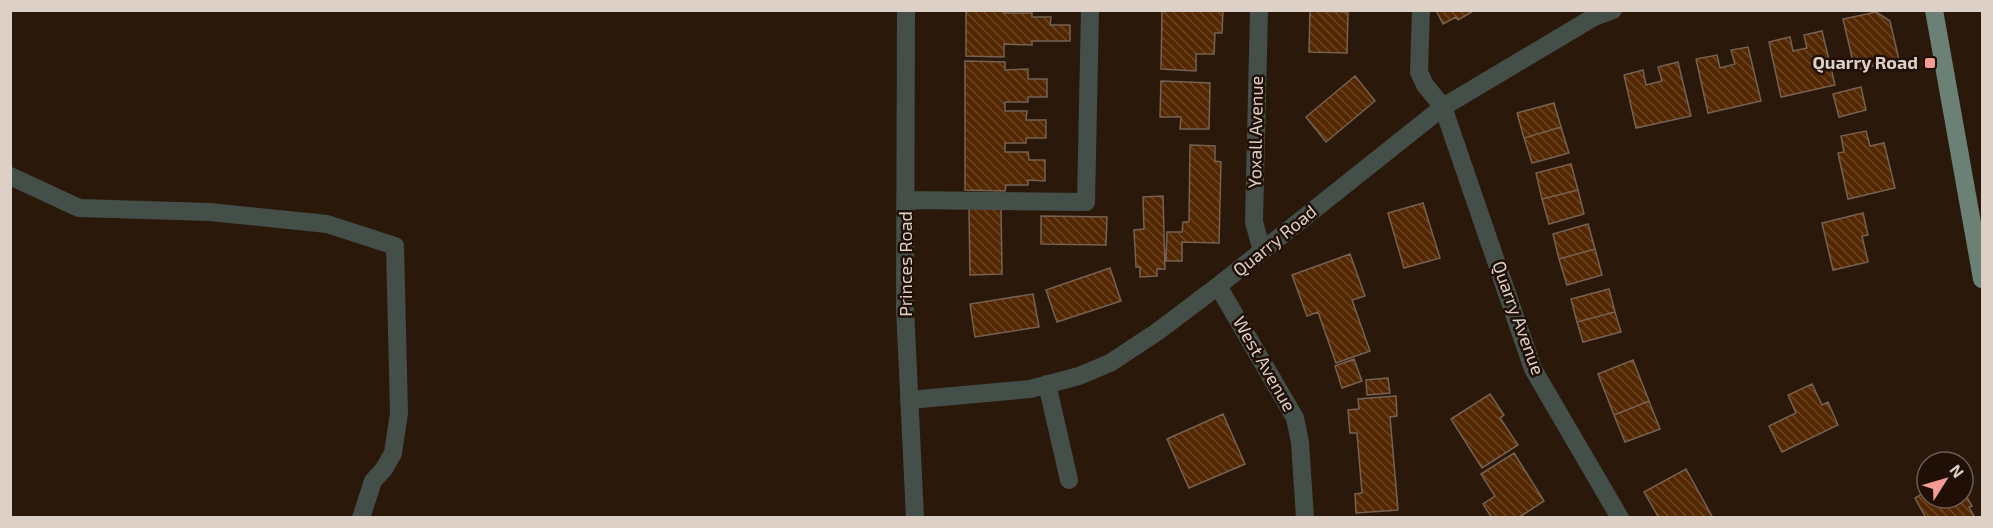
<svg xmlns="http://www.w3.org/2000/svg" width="1993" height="528" font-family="'Exo 2',sans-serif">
<defs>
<pattern id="building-back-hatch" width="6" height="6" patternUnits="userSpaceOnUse" patternTransform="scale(1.5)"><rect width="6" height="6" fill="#532800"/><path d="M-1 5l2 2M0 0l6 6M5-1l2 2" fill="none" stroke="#6b4624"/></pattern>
</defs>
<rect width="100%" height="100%" fill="#2a190b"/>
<path fill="url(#building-back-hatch)" stroke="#766152" stroke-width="1.5" d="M966,10H1004V13H1032V17H1051L1050,25H1070V41H1032V45L1004,44V57L966,56Z
M1162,10H1223L1222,33H1215L1214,54H1196V71L1161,69Z
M1436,10H1475L1458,20L1456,17L1443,24Z
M1310,11L1348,12L1347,53L1309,52Z
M1876,12L1890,21L1899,60L1855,70L1843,19Z
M1822,31L1835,85L1781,97L1769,42L1790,37L1793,51L1807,48L1804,35Z
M1748,47L1761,101L1708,113L1696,59L1717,55L1720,68L1735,64L1731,50Z
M965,61L1005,62V70L1028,69V79H1047V97H1028V102H1005V111H1027L1026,120H1046V138H1026V143H1005V152H1028L1029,160H1045V181L1028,180V185H1006L1005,191L965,190Z
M1678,62L1691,116L1636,128L1624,75L1643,70L1646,85L1662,81L1658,67Z
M1355,76L1375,101L1326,142L1306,117Z
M1161,81L1210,83L1209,129H1180L1181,117H1160Z
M1861,87L1866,110L1839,117L1833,94Z
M1554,103L1561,127L1524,138L1517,113Z
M1561,127L1569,153L1532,163L1524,138Z
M1866,131L1870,146L1884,143L1895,188L1848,199L1838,153L1844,152L1841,136Z
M1190,145L1215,146V161L1221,162L1219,243L1182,242V261H1166L1167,232H1182L1183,222H1189Z
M1571,164L1578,190L1542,199L1536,173Z
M1578,190L1584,214L1549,224L1542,199Z
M1163,196L1165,269H1157V276L1140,277V267H1136L1134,230L1144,229L1143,197Z
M1423,203L1440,258L1404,268L1388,213Z
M1001,207L1002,274L970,275L969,208Z
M1863,213L1868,235L1862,236L1868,262L1833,270L1822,223Z
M1041,216L1107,217L1106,245L1041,244Z
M1588,224L1595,249L1559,259L1553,234Z
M1595,249L1602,275L1567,285L1559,259Z
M1350,254L1365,296L1352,300L1370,351L1336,363L1318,312L1307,316L1292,275Z
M1110,268L1121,301L1057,322L1046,290Z
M1609,289L1615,312L1577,322L1571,299Z
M1033,294L1039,327L975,337L970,304Z
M1615,312L1621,332L1583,342L1577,322Z
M1354,359L1362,381L1342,388L1335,366Z
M1633,360L1649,401L1614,415L1598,374Z
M1388,378L1390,393L1367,395L1366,380Z
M1812,384L1822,405L1828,402L1838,425L1782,452L1769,426L1796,413L1788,395Z
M1490,394L1504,415L1500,418L1518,445L1482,468L1451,419Z
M1396,396L1397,416L1390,417L1398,510L1356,513L1355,494L1362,493L1357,433H1350L1348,410L1359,409L1358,399Z
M1649,401L1660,429L1625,442L1614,415Z
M1223,414L1245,464L1189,488L1167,439Z
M1514,453L1544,501L1518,518H1492L1483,504L1495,496L1481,474Z
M1686,469L1713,518H1659L1644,492Z
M1963,490L1972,506L1969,507L1975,518H1926L1915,498L1927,491V498H1963Z"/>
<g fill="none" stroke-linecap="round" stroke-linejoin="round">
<path stroke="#454f49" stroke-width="18" d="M906,10L905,308L915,518
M1259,10L1254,222L1262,251
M1421,10L1419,72L1425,85L1443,107L1533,369L1620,518
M10,176L79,208L210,212L327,224L395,246L399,413L393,453L384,469L373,481L361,518
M906,200L1086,202L1090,10
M1218,286L1295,418L1300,442L1305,518
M1047,384L1069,480
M909,400L1030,389L1079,376L1110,363L1157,332L1218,286L1443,107L1594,17L1613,10"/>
<path stroke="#6c8175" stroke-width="18" d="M1934,10L1982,279"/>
</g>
<rect fill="#f59c95" stroke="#200f04" stroke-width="2" x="1924" y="57" width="12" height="12" rx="3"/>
<g text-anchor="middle" stroke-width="5" stroke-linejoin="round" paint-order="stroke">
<g font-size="18" font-weight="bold" fill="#dcd0c7" stroke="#200f04" text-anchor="end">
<text x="1918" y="69">Quarry Road</text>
</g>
<g font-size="18" fill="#dcd0c7" stroke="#200f04">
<text transform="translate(1256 132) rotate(-89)" y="6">Yoxall Avenue</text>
<text transform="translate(1275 241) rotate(-39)" y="6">Quarry Road</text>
<text transform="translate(906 264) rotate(-90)" y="6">Princes Road</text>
<text transform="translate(1518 318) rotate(70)" y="6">Quarry Avenue</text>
<text transform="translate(1264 364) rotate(60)" y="6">West Avenue</text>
</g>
</g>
<rect width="1993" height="528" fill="none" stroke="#dcd0c7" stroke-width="24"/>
<g transform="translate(1945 480) rotate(53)"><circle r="28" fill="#200f04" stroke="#6b5c52" stroke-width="1.5"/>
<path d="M0-4.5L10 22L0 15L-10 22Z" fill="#f59c95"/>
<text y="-9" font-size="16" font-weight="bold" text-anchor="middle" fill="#dcd0c7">N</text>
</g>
</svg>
